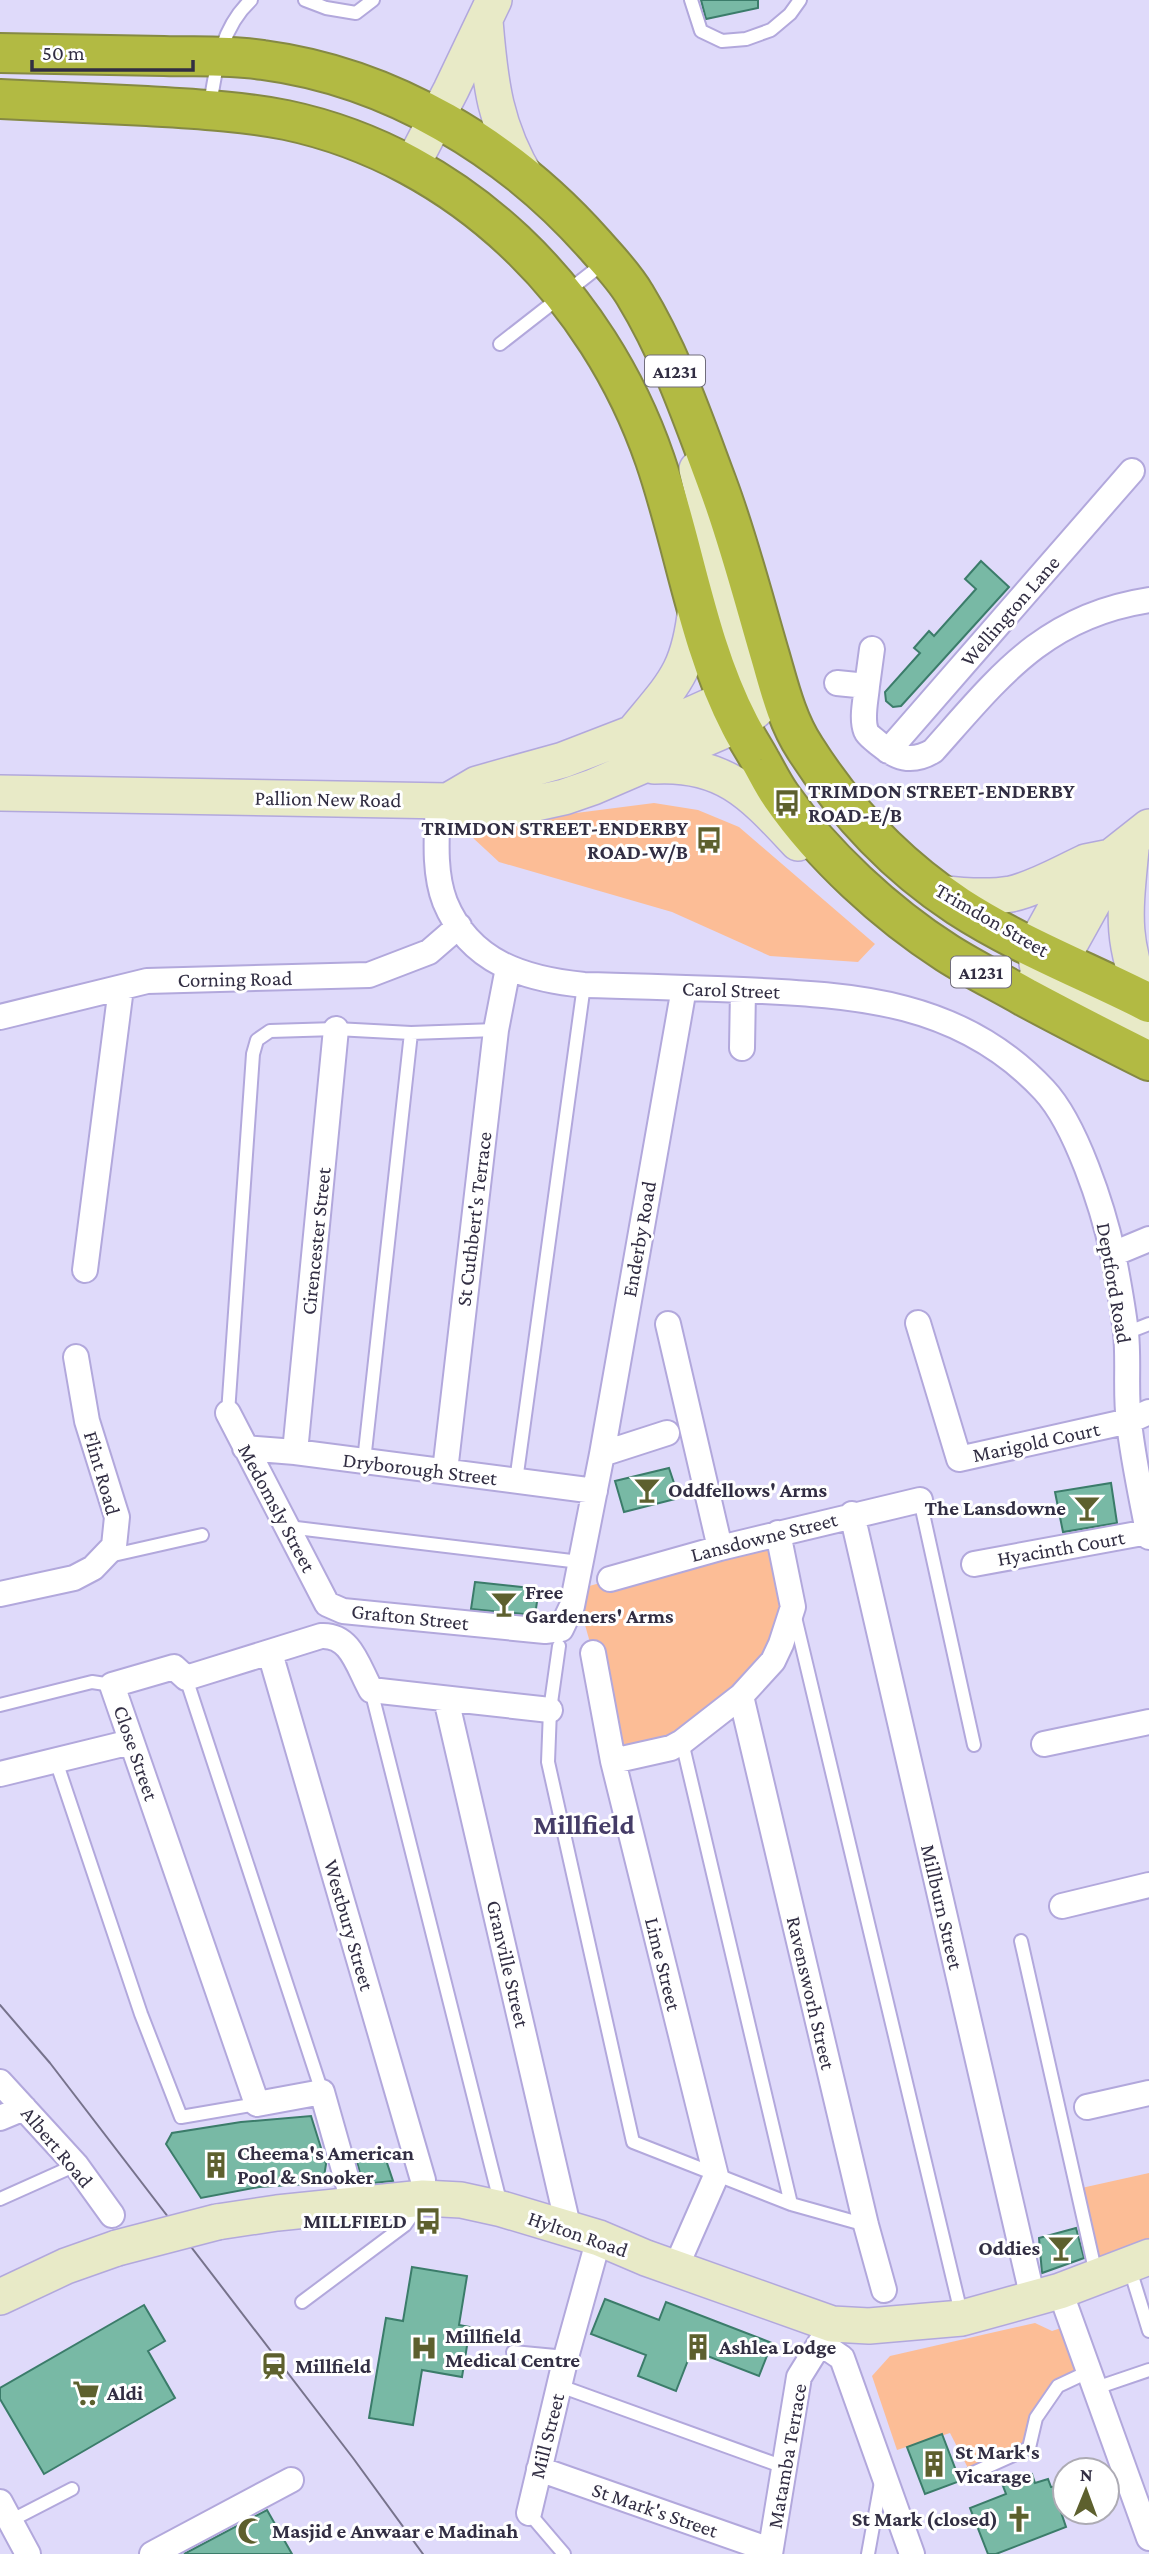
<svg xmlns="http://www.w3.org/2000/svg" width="1149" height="2554" font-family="'Crimson Pro',serif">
<rect width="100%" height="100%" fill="#dfdafa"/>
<path fill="#fcbd96" d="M654,803L698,810L739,827L875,944L858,962L770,956L672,912L499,862L472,837L491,824Z
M778,1533L787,1628L703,1727L613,1761L593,1653L575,1590Z
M1149,2173V2257L1097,2278L1077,2189Z
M1035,2323L1052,2331L1073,2324L1090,2371L1058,2386L1029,2448L971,2474L950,2433L897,2450L872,2376L890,2356Z"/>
<path fill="#78b9a5" stroke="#3b7c6a" stroke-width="2" d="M701,0H758V8L706,19Z
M981,561L1009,587L901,706L893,707L886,701L885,692L920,653L914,648L929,631L934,636L976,589L965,579Z
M669,1468L679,1498L624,1512L615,1481Z
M1111,1483L1117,1523L1063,1532L1055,1492Z
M475,1582L539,1589L535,1615L471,1609Z
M311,2116L326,2164L323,2183L259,2187L201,2198L166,2144L172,2133L241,2122Z
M384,2154L393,2181L363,2184L357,2162Z
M1076,2228L1084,2258L1042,2273L1039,2238Z
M412,2267L467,2276L459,2325L470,2327L462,2377L422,2370L413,2425L369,2418L386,2318L403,2321Z
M605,2299L659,2320L666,2302L772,2343L759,2376L692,2350L676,2391L638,2376L646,2355L591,2334Z
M144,2305L165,2341L148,2351L175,2398L44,2474L0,2399V2388Z
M942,2434L960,2481L925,2494L907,2447Z
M1032,2474L1035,2483L1048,2479L1051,2487L1065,2486V2508L1061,2512L1066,2527L996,2554H988L970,2508L1006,2494L1003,2486Z
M267,2510L292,2554H184Z"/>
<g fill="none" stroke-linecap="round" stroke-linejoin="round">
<defs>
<path id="lane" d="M305,0L326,8L356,13L373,0
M691,0L701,31L722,41L746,39L771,30L790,14L800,0
M210,105C216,67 221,28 251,0
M500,344L605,262
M1126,1333L1149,1324
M228,1413L253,1054L257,1040L270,1031L336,1029L411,1033L496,1030
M364,1461L411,1033
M516,1481L584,985
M920,1500L974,1745
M288,1527L580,1562
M109,1556L202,1535
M795,1617L962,2317
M559,1646L550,1710L548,1762L633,2142L791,2204L866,2225
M186,1678L322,2092
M371,1690L501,2205
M0,1705L92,1682L112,1685
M682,1742L791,2204
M56,1761L141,2014L181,2117L257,2104
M1021,1941L1096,2274
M0,2199L76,2165
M1129,2266L1149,2331
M302,2302L405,2225L419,2205
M513,2352L566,2357
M560,2386L784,2467
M1096,2388L1149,2370
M971,2474L1029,2448L1036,2418L1058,2386L1090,2371
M529,2513L564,2554
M10,2521L72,2489
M868,2554L881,2482"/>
<path id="street" d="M837,683L867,686L872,649
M867,686C866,699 861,718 866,731C868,736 874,739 878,743C896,758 911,764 933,751C999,677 1044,616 1149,600
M888,751L1132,471
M438,800C437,833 433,871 445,902C470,963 525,979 584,985C637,986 690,988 743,990C856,995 961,1001 1044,1090C1076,1124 1103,1208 1113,1254C1118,1280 1123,1307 1126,1333C1129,1362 1125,1393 1129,1422C1133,1460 1142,1499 1149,1537
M0,1017L147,981L369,975L429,952L459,926
M742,1048L743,990
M1113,1254L1149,1239
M85,1270L121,988
M918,1323L959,1459L1129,1421L1149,1412
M668,1324L720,1548
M228,1413L327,1604L343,1611L545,1631L561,1629L572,1606L602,1454L684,988
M245,1448L295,1452L595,1491
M295,1452L336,1029
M602,1454L667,1433
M445,1471L496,1030L508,968
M852,1514L1033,2299
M974,1564L1148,1532
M610,1579L720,1548L920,1500
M0,1594L74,1578L93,1568L114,1546L117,1517L87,1421L76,1357
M270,1653L423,2180V2198
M593,1653L613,1761L716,2176L676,2267
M741,1696L866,2225L884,2290
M446,1699L569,2230
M1044,1744L1149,1722
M613,1761L671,1748L682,1742L741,1696L773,1661L781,1644L793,1607L778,1533
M0,1774L131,1742
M1062,1906L1149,1885
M0,2082L76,2165L112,2215
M1087,2107L1149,2093
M0,2118L24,2108
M354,2205L322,2092L257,2104L112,1685L174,1667L186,1678L321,1636C351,1634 358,1667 371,1690L550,1710
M1060,2291L1149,2538
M820,2343L842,2358L912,2554
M539,2469L770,2550
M0,2502L28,2554
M529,2513L566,2357L599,2238
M152,2554L291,2480
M770,2554L799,2377L832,2324"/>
<path id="secondary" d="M485,21C490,83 495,127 528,181
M411,167L451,90L494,0
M633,733C673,684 689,673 696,607
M654,766C725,762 753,795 798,843
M0,793L448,801L479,811L523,806L564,797L593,787L739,724L756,710L759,703L757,693L735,625L697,469
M448,801L477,784L563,760L633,733L688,716L728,698L754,693
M1149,827L1111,857L1086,862L1062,897L1041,935L1036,948L1037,964L1051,985L1063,993L1149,1036
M1131,849C1125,912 1120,941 1146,1001
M940,893C963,896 987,898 1011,894C1037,888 1062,873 1086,862
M1037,977L1053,968L1061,960L1096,897L1111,876V857
M217,2222L277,2213L423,2198L461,2200L502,2209L599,2238L646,2258L832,2324L869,2326L962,2318L1060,2291L1149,2257
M0,2297L66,2266L117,2248"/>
<path id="highway" d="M0,53C55,54 110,55 164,56C197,57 231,55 263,60C391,77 509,148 594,244C608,260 624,276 635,295C671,354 693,419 717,483C738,539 753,598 770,656C779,687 787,721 805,748C845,811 896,865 958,906C1018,945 1086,971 1149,1003
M0,99C49,101 98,104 147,106C194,109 240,111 286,120C461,157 598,294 655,460C685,547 697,642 740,725C746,737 754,749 760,760C767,772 773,785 781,796C822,855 886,914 947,953C972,969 999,982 1025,997C1066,1019 1107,1040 1149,1061"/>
</defs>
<use href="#lane" stroke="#b2a8dc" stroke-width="16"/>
<use href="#street" stroke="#b2a8dc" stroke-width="28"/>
<use href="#secondary" stroke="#b2a8dc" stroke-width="38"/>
<use href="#highway" stroke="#858943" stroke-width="42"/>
<use href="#lane" stroke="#fff" stroke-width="12"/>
<use href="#street" stroke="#fff" stroke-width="24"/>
<use href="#secondary" stroke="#e8eac7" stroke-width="35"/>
<use href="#highway" stroke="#b2ba43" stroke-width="38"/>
<path stroke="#77738c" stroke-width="2" d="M0,2005L50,2063L353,2458L423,2554"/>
<defs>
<path id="secondary-bridge" d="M117,2248L217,2222"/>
</defs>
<use href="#secondary-bridge" stroke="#b2a8dc" stroke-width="38" stroke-linecap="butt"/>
<use href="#secondary-bridge" stroke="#e8eac7" stroke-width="35"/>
</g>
<defs>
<symbol id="bus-bare" viewBox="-9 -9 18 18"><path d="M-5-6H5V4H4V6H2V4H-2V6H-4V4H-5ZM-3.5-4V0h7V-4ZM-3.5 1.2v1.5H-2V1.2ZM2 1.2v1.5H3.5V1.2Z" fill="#5d602e" stroke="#fff" stroke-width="2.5" paint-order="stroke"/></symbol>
<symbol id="bar-bare" viewBox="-9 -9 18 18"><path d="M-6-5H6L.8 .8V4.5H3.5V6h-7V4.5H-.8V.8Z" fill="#5d602e" stroke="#fff" stroke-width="2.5" paint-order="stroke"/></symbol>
<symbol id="building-bare" viewBox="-9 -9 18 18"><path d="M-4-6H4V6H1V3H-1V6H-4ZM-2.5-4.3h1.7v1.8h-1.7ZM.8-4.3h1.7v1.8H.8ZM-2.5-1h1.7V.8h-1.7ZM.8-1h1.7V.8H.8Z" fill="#5d602e" stroke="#fff" stroke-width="2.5" paint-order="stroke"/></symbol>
<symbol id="hospital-bare" viewBox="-9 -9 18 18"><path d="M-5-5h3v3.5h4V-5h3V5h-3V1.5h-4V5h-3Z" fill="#5d602e" stroke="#fff" stroke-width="2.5" paint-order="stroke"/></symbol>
<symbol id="station-bare" viewBox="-9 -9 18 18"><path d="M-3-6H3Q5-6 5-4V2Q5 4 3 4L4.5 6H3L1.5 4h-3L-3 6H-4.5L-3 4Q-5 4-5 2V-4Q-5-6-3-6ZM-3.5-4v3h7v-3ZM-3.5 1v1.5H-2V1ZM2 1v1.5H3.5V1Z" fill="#5d602e" stroke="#fff" stroke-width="2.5" paint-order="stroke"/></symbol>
<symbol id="supermarket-bare" viewBox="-9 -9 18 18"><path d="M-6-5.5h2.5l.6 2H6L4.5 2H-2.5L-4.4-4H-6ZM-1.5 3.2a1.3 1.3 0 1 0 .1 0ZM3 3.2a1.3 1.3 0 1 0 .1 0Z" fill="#5d602e" stroke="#fff" stroke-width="2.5" paint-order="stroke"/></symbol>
<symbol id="church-bare" viewBox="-9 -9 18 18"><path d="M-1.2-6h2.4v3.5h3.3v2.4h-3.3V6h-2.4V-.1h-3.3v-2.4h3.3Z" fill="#5d602e" stroke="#fff" stroke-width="2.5" paint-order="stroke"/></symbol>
<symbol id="mosque-bare" viewBox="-9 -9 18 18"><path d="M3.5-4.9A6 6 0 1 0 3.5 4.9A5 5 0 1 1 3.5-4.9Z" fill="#5d602e" stroke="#fff" stroke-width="2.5" paint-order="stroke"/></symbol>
</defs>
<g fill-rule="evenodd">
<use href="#bus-bare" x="768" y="784" width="38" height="38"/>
<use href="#bus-bare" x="690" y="821" width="38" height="38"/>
<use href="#bar-bare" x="628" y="1471" width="38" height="38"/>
<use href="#bar-bare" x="1068" y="1489" width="38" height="38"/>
<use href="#bar-bare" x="485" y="1585" width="38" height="38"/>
<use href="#building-bare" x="197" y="2146" width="38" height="38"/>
<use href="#bus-bare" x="409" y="2202" width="38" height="38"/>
<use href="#bar-bare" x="1042" y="2229" width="38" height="38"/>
<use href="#building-bare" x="679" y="2328" width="38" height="38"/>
<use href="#hospital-bare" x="405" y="2329" width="38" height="38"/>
<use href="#station-bare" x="255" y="2347" width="38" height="38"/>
<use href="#supermarket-bare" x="67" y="2374" width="38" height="38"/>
<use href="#building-bare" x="915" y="2445" width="38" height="38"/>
<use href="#church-bare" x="1000" y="2500" width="38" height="38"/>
<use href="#mosque-bare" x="232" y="2512" width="38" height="38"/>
</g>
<g text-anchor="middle" stroke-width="6" stroke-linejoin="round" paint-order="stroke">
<g fill="#fff" stroke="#706d7b" stroke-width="2">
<rect x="645" y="355.5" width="60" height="31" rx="5"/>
<rect x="951" y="956.5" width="60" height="31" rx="5"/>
</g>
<g font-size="19" font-weight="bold" fill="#322e43">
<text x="675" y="378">A1231</text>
<text x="981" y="979">A1231</text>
</g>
<g font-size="21" fill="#322e43" stroke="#fff">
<text transform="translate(1010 611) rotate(-49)" y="7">Wellington Lane</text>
<text transform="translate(328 799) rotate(1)" y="7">Pallion New Road</text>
<text transform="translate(992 920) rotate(30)" y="7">Trimdon Street</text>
<text transform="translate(235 979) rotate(-1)" y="7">Corning Road</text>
<text transform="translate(731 990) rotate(2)" y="7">Carol Street</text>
<text transform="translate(474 1219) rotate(-83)" y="7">St Cuthbert's Terrace</text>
<text transform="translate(639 1239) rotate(-80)" y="7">Enderby Road</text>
<text transform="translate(316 1241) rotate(-84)" y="7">Cirencester Street</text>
<text transform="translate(1114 1283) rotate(80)" y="7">Deptford Road</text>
<text transform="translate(1036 1442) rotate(-12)" y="7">Marigold Court</text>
<text transform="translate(420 1469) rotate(7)" y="7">Dryborough Street</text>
<text transform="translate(102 1473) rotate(74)" y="7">Flint Road</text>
<text transform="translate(277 1508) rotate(62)" y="7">Medomsly Street</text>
<text transform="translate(764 1537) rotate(-14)" y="7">Lansdowne Street</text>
<text transform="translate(1061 1548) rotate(-10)" y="7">Hyacinth Court</text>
<text transform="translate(410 1617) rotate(6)" y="7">Grafton Street</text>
<text transform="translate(136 1753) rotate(71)" y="7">Close Street</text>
<text transform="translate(942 1907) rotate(77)" y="7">Millburn Street</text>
<text transform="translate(349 1925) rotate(74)" y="7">Westbury Street</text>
<text transform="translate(508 1964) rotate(77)" y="7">Granville Street</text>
<text transform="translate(663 1964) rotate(76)" y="7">Lime Street</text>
<text transform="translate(811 1993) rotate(77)" y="7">Ravensworh Street</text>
<text transform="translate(57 2147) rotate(50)" y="7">Albert Road</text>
<text transform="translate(578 2234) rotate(19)" y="7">Hylton Road</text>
<text transform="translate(547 2436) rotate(-76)" y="7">Mill Street</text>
<text transform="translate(787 2456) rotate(-80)" y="7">Matamba Terrace</text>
<text transform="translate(655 2510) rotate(19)" y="7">St Mark's Street</text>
</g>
<g font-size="21" font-weight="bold" fill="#322e43" stroke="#fff" text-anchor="start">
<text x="808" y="798">TRIMDON STREET-ENDERBY<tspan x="808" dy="24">ROAD-E/B</tspan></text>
<text x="688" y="835" text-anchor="end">TRIMDON STREET-ENDERBY<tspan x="688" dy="24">ROAD-W/B</tspan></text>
<text x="668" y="1497">Oddfellows' Arms</text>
<text x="1066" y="1515" text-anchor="end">The Lansdowne</text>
<text x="525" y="1599">Free<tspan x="525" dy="24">Gardeners' Arms</tspan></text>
<text x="237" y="2160">Cheema's American<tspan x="237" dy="24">Pool &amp; Snooker</tspan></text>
<text x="407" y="2228" text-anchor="end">MILLFIELD</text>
<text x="1040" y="2255" text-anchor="end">Oddies</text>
<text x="445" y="2343">Millfield<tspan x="445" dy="24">Medical Centre</tspan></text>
<text x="719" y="2354">Ashlea Lodge</text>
<text x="295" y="2373">Millfield</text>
<text x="107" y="2400">Aldi</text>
<text x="955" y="2459">St Mark's<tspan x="955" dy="24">Vicarage</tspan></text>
<text x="998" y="2526" text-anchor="end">St Mark (closed)</text>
<text x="272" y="2538">Masjid e Anwaar e Madinah</text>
</g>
<g font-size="28" font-weight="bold" fill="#453c67" stroke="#fff">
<text x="584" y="1834">Millfield</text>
</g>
</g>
<g transform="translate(1086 2491) rotate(1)"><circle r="33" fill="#ffffff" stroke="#adabb4" stroke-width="2"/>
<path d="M0-5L12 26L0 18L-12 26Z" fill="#5d602e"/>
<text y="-10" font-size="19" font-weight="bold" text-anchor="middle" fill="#322e43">N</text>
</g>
<path d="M32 60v10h161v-10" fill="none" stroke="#322e43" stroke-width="3.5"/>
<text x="42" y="60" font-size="21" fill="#322e43" stroke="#ffffff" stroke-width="5" paint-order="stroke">50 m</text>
</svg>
